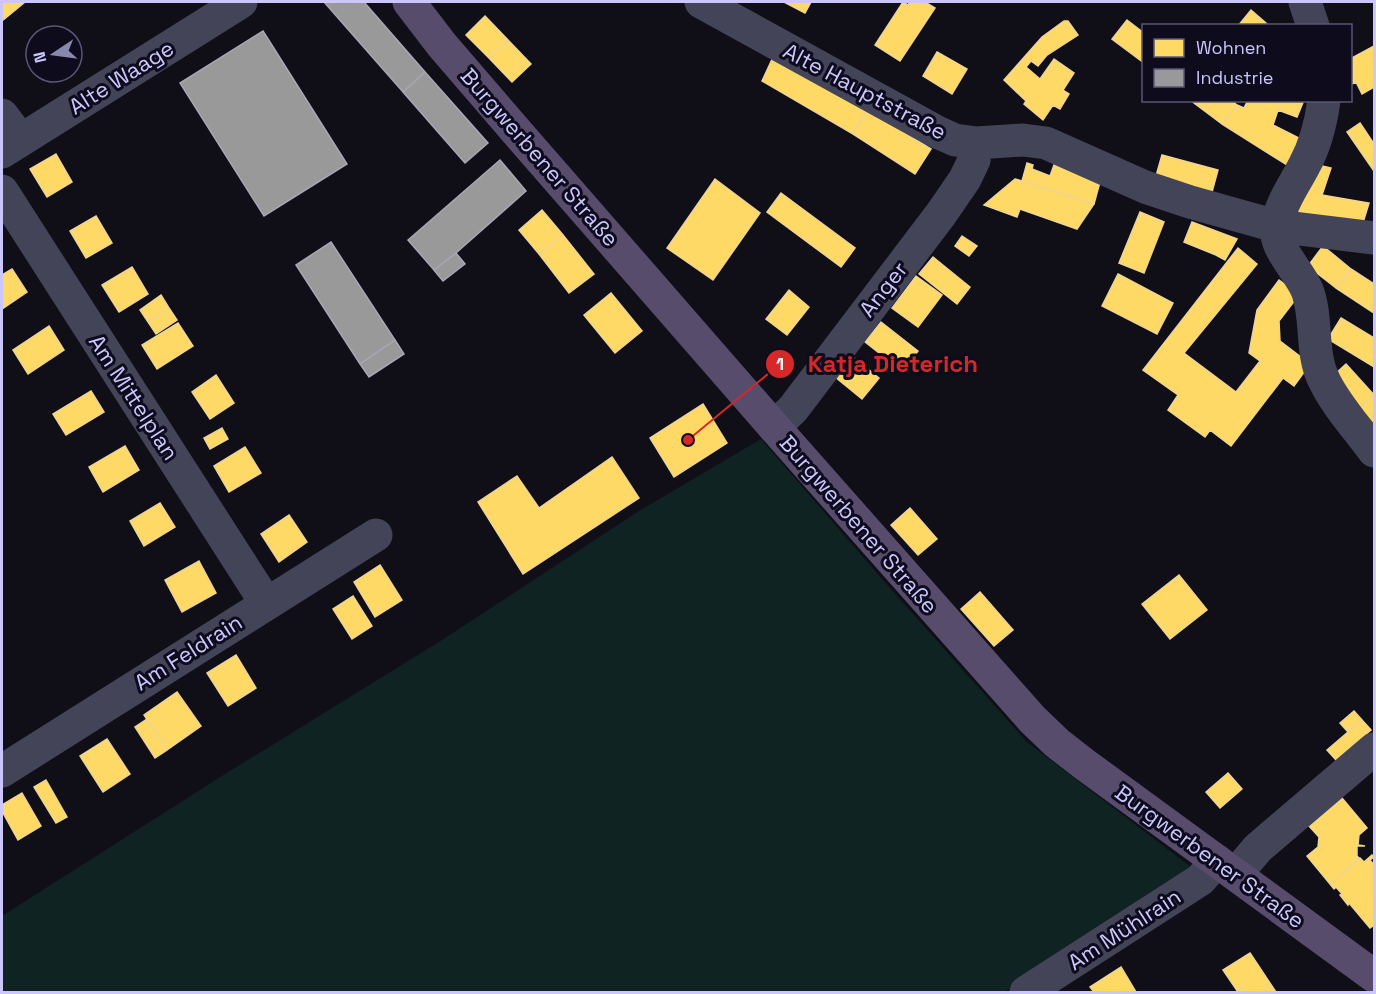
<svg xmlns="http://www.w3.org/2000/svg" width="1376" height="994" font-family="'Space Grotesk',sans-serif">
<rect width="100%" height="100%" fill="#100f18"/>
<path fill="#0f2322" d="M761,439L882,579L1027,742L1191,867L1004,992H2V916L217,779L442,640L639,511Z"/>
<path fill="#ffd966" stroke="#efd494" stroke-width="1.5" d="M2,2H25L2,21Z
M784,2H811L805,13Z
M903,2L908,5L910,2H925L935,8L900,61L875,45Z
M1251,10L1267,24L1266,26H1238Z
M485,16L508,40L489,58L466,35Z
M1127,20L1144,33V63L1112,39Z
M1064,21H1068L1078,35L1047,55L1038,66L1031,61L1026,67L1040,79L1054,59L1074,73L1063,90L1069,94L1060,109L1053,105L1043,120L1024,104L1026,101L1004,80L1042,37Z
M508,40L531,64L512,82L489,58Z
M1374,46V87L1362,94L1356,82L1350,85V59Z
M937,52L967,69L952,94L923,76Z
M774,55L868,109L853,134L762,81Z
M1190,100H1231L1237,105L1222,124Z
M1248,100H1304L1297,117L1278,110L1273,125L1299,138L1287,165L1222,124L1237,105L1244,108Z
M868,109L931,149L915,174L853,134Z
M1360,123L1374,144V171L1347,132Z
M56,154L72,182L47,197L30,169Z
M1162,155L1218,170L1212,192L1156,176Z
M1027,163L1033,165L1032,169L1050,176L1054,165L1100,182L1094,204L1022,181Z
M1314,164L1331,168L1322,195L1369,203L1361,229L1296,212Z
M715,179L760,213L713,280L667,248Z
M1015,179L1022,181L1094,204L1077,229L1020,209L1017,217L984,205Z
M781,193L855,248L841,267L767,212Z
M542,210L563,235L539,254L519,230Z
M1140,212L1164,222L1144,273L1119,263Z
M96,216L112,243L86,258L70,231Z
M1192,222L1237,239L1225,260L1216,255L1184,242Z
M563,235L594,274L569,293L539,254Z
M962,236L977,246L969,256L955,246Z
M1323,246L1351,269L1336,288L1308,266Z
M1238,248L1257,264L1184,353L1236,392L1260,361L1249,353L1257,310L1279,280L1299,295L1279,321L1280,341L1310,364L1294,386L1283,378L1231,446L1210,430L1205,437L1168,410L1178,395L1143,370Z
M933,257L970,287L957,304L919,274Z
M132,267L148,294L119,312L102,285Z
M12,269L27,292L2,309V275Z
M1351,269L1374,284V313L1336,288Z
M1118,274L1173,303L1157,334L1102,306Z
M916,276L942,295L918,327L892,308Z
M789,290L809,307L787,335L766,319Z
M611,293L642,331L615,353L584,315Z
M161,295L169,308L148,322L140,310Z
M169,308L177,320L156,334L148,322Z
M1341,318L1374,338V367L1328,339Z
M881,322L918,351L902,371L865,342Z
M178,323L193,346L157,369L142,345Z
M49,326L64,350L28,374L13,350Z
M852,356L879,378L862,399L835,377Z
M1346,364L1374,395L1359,408L1335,374Z
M216,375L234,403L210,419L192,392Z
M91,391L104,412L66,435L53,414Z
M1374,395V427L1359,408Z
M703,404L727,443L674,477L650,438Z
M222,428L228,439L210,449L204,438Z
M125,446L139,470L103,492L89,467Z
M245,447L261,473L229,492L214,466Z
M612,457L639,498L523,574L478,502L517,476L539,508Z
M160,503L175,527L144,546L130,521Z
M910,508L937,539L918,555L891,525Z
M289,515L307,542L279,562L261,534Z
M199,561L216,593L182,612L165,580Z
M380,565L402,600L375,617L354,582Z
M1179,575L1207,610L1170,639L1142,604Z
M980,592L1013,630L994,646L961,609Z
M353,596L372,626L352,639L333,609Z
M236,655L256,688L228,706L207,673Z
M177,692L201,726L167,750L144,715Z
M1354,711L1362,720L1348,732L1340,723Z
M147,719L167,750L155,758L135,727Z
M1362,720L1371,730L1336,760L1327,750Z
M107,739L130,774L103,792L80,756Z
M1228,773L1242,789L1220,808L1206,792Z
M46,780L67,817L56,823L34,787Z
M22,793L41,826L18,840L2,811V805Z
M1342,798L1367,828L1359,835L1358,845L1365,846H1357V856L1360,859L1330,884L1307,856L1318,847L1319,837L1309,826Z
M1372,855L1374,857L1370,860L1374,865V925L1370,928L1349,903L1348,905L1340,895L1342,894L1336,887L1334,889L1330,884L1360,858L1364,862Z
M1250,953L1276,992H1238L1223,970Z
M1121,967L1136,992H1094L1090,987Z"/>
<path fill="#999" stroke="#a8a7b7" stroke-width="1.5" d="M324,2H364L425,72L403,92Z
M263,31L347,164L264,216L180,83Z
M425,72L488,143L465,163L403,92Z
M500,160L526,191L456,253L434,270L408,240Z
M331,242L395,340L360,364L296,265Z
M456,253L465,264L443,281L434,270Z
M395,340L404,354L369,377L360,364Z"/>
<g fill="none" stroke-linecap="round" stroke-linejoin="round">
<path stroke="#444459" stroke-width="33" d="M701,2L937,132L955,140L976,143L1023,140L1046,143L1145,187L1190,202L1276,226L1374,238
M1305,2L1313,26
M1324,100C1321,123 1315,146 1304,166C1294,185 1281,203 1277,224C1272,247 1299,270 1307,290C1318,318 1310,352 1324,380C1335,404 1358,429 1374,451
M2,115L21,140
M2,152L241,2
M2,191L266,603
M774,427L793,409L941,214L965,179L974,160L976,143
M2,771L376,535
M1236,874L1258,848L1374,749
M1026,992L1200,880L1217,861"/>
<path stroke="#574c6b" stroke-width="33" d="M409,2L442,45L516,131L774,427L1032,719L1057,743L1084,764L1374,976"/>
</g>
<g text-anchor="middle" stroke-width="6" stroke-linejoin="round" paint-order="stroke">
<g font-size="22" fill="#cbc7fe" stroke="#0d0b1c">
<text transform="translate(121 77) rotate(-32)" y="8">Alte Waage</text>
<text transform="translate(865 91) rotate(28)" y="8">Alte Hauptstraße</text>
<text transform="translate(540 157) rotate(49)" y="8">Burgwerbener Straße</text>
<text transform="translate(883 289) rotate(-52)" y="8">Anger</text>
<text transform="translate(134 397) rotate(57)" y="8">Am Mittelplan</text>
<text transform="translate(859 524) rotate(49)" y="8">Burgwerbener Straße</text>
<text transform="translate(188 652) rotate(-32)" y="8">Am Feldrain</text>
<text transform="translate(1210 856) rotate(36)" y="8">Burgwerbener Straße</text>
<text transform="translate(1124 929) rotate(-33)" y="8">Am Mühlrain</text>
</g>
</g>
<path fill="none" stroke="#d62828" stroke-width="2" d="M688 440L780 364"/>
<g fill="#d62828" stroke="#0d0b1c" stroke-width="2">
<circle cx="688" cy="440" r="6"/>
<circle cx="780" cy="364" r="15"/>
</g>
<g font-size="18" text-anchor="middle" font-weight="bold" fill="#fff">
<text x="780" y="370">1</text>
</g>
<g font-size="24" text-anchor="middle" font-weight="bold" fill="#d62828" stroke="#0d0b1c" stroke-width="6" stroke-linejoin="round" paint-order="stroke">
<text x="893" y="372">Katja Dieterich</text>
</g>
<rect width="1376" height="994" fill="none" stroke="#cbc7fe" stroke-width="6"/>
<rect x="1142" y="24" width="210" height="78" fill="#0d0b1c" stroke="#595676" stroke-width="1.5"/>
<rect x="1154" y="39" width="30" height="18" fill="#ffd966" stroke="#595676" stroke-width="1.5"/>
<text x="1196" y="54" font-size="18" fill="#cbc7fe">Wohnen</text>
<rect x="1154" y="69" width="30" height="18" fill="#999999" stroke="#595676" stroke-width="1.5"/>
<text x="1196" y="84" font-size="18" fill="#cbc7fe">Industrie</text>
<g transform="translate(54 54) rotate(257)"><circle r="28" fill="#0d0b1c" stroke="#595676" stroke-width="1.5"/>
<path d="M0-4.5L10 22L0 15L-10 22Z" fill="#8a87ae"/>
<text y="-9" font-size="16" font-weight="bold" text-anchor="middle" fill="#cbc7fe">N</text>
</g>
</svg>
